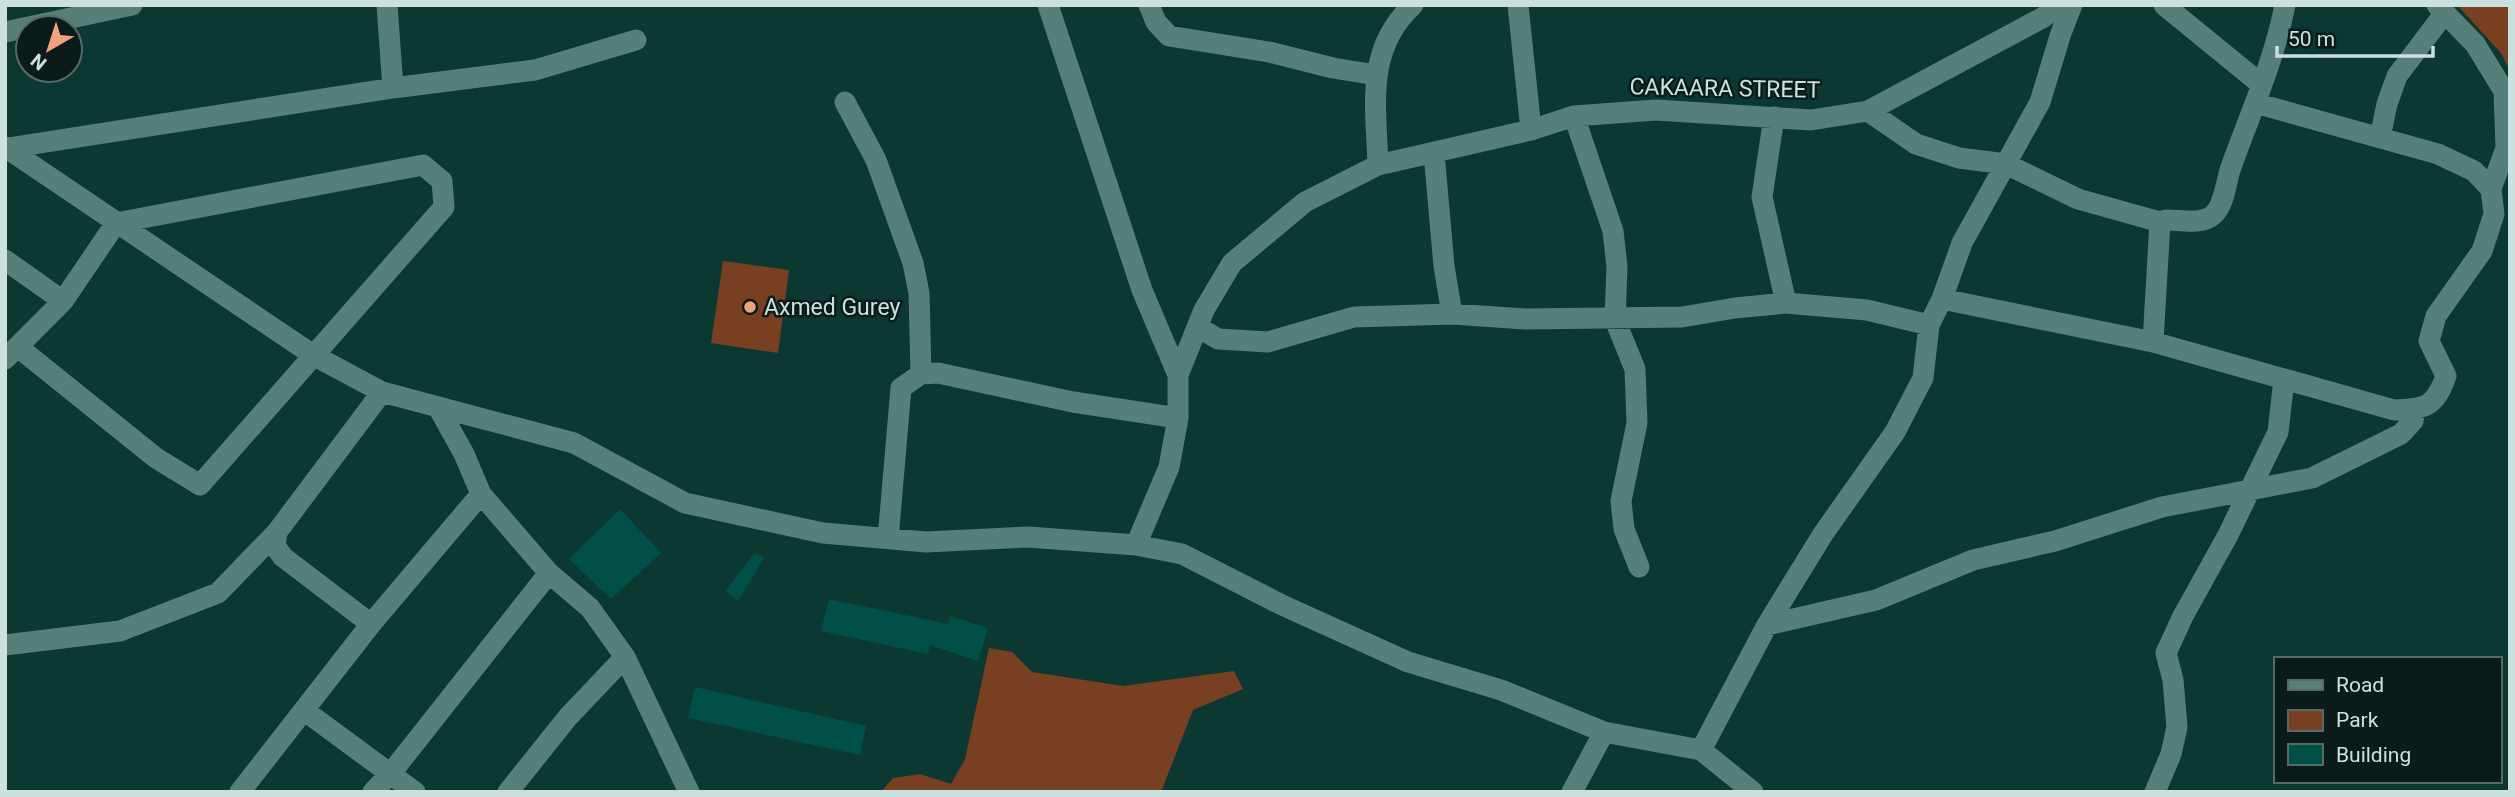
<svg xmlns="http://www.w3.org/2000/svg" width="2515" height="797" font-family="Roboto,sans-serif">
<rect width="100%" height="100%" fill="#0c3832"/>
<path fill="#783f23" d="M2457,5H2510V71L2501,53Z
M723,261L789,270L778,353L711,343Z
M989,648L1012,652L1032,672L1123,686L1234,671L1243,689L1193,710L1161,792H881L893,778L920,774L951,784L965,759Z"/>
<path fill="#005047" d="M620,509L661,553L611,599L569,559Z
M755,553L764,558L738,601L725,591Z
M829,599L948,624L950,616L988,628L978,661L930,645L928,654L821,631Z
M695,687L866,726L860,755L688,718Z"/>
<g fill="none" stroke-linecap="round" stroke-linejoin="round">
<path stroke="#557f78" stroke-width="21" d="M387,5L393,88
M1048,5L1142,290L1178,375V418L1169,467L1136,545
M1149,5L1156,22L1169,36L1269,52L1333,68L1376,75
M1518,5L1531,130
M2164,5L2262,85
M2437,5L2475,44L2504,91L2506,148L2491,189
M5,32L132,5
M845,102L876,160L913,263L919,293L921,374
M1868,111L1916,144L1959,158L2006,164L2078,199L2160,222L2166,220C2180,220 2202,225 2213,215C2224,206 2226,183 2230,170C2249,116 2274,62 2285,5
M1574,116L1613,231L1617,267L1615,320L1635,369L1637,423L1621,501L1624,529L1639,567
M1774,117L1762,197L1786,303
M2380,138L2387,104L2397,76L2444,14
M5,147L313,355L382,392L574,443L685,503L823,533L926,542L1028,537L1136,545L1182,554L1282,605L1408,662L1501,690L1604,732L1701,750L1753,792
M5,151L8,148L393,88L535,70L636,40
M1434,153L1444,266L1452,314
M1378,165C1376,106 1365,49 1413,5
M5,260L63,301
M1942,299L2153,342L2394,410C2426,409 2435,407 2446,376L2429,341L2436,316L2482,251L2494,214L2491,189L2474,171L2438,154L2255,103
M1198,327L1218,339L1268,342L1354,317L1452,314L1525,319L1682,317L1735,308L1786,303L1867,310L1929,325
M2153,342L2160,222
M5,359L63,301L116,223L423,165L442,181L444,207L200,485L156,458L18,347
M1178,375L1204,310L1232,263L1305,202L1378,165L1531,130L1574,116L1656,110L1811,120L1868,111L2042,18L2061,5
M438,407L464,454L481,494L549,573L590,608L625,657L689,792
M888,539L901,388L921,374L938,373L1073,402L1178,418
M371,624L283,557L275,546L277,532L382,392
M1767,625L1876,600L1973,560L2055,541L2162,507L2312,478L2401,434L2413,421L2415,409
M5,645L120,631L218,593L277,532
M305,711L415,792
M1701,750L1767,625L1823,534L1895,432L1923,378L1929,325L1942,299L1962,243L2040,102L2061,33L2072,5
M240,792L371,624L481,494
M373,792L391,773L549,573
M508,792L568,717L625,657
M1572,792L1604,732
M2155,792L2171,754L2177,727L2173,680L2166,653L2183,616L2228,535L2278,432L2284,379"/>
</g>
<circle fill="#f1a17c" stroke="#0a1b19" stroke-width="2.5" cx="750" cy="307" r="7"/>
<g text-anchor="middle" stroke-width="5" stroke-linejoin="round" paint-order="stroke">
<g font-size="23" fill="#cbe1dd" stroke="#0a1b19">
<text transform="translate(1725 88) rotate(1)" y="8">CAKAARA STREET</text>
</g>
<g font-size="23" fill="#cbe1dd" stroke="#0a1b19" text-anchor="start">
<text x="764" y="315">Axmed Gurey</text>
</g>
</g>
<rect width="2515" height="797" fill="none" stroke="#cbe1dd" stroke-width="14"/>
<rect x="2274" y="657" width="228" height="126" fill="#0a1b19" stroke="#576a67" stroke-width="2"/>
<rect x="2288" y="680" width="35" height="10" fill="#557f78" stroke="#576a67" stroke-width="2"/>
<text x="2336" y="692" font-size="21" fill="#cbe1dd">Road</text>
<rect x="2288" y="710" width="35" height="21" fill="#783f23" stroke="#576a67" stroke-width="2"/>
<text x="2336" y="727" font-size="21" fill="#cbe1dd">Park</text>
<rect x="2288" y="744" width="35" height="21" fill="#005047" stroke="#576a67" stroke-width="2"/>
<text x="2336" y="762" font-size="21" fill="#cbe1dd">Building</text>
<g transform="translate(49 49) rotate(219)"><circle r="33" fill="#0a1b19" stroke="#576a67" stroke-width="2"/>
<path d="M0-5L12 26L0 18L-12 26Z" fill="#f1a17c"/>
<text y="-10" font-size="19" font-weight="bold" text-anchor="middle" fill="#cbe1dd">N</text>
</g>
<path d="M2277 46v10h156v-10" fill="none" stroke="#cbe1dd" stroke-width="3.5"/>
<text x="2288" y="46" font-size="21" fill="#cbe1dd" stroke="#0a1b19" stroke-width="5" paint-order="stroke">50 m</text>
</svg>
